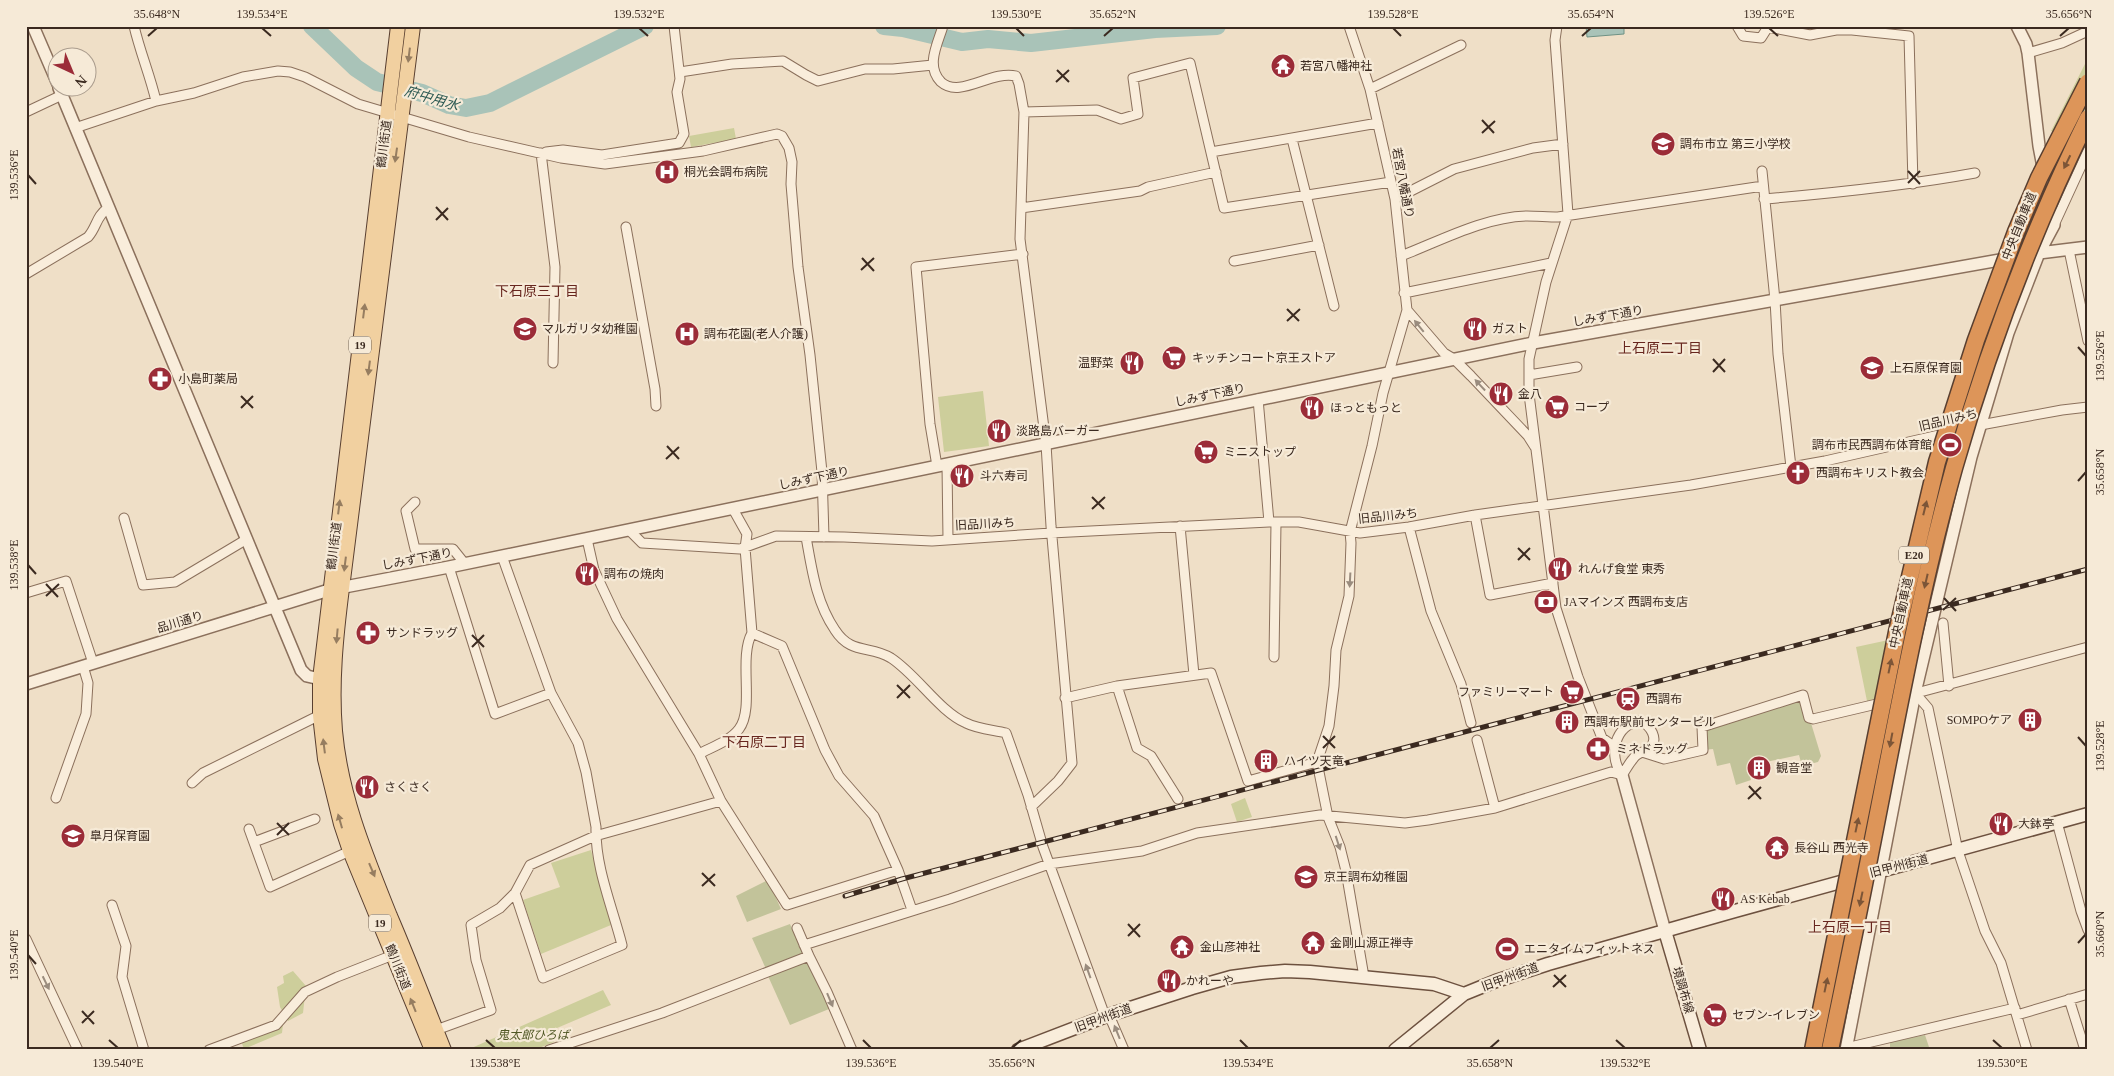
<svg xmlns="http://www.w3.org/2000/svg" width="2114" height="1076" font-family="'Times New Roman','Noto Sans JP',serif">
<rect width="100%" height="100%" fill="#efdfc7"/>
<path fill="#cdce9b" d="M2088,58V142L2085,148L2051,131Z
M734,128L736,139L691,147L689,136Z
M983,391L989,446L944,452L938,397Z
M1921,633L1912,688L1867,701L1856,647Z
M1245,798L1252,817L1237,822L1231,804Z
M591,850L611,925L541,954L523,900L560,887L551,863Z
M293,971L306,986L303,1013L288,1021L280,1007L277,987L284,983L283,976Z
M603,990L611,1005L550,1031L554,1042L534,1050H467Z
M283,1024L282,1033L244,1049L241,1041Z"/>
<path fill="#c2c39a" d="M1804,700L1821,756L1818,762L1802,766L1799,755L1747,766L1751,780L1736,785L1730,763L1717,766L1713,749L1703,750L1702,730Z
M768,880L781,909L747,922L736,896Z
M790,924L803,954L766,969L752,938Z
M807,960L829,1009L790,1025L768,976Z
M1925,1035L1930,1050H1890V1042Z"/>
<path fill="#a9c3b8" stroke="#6f9285" d="M1586,26H1624V34L1587,37Z"/>
<g fill="none" stroke-linecap="round" stroke-linejoin="round">
<path stroke="#a9c3b8" stroke-width="18" d="M312,26L356,68L377,82L422,93L449,105L466,108L490,103L645,26
M884,26L903,28L962,42L988,39L1031,43L1155,29L1217,26"/>
<defs>
<path id="minor" d="M134,26C140,52 150,75 156,101
M943,26C938,43 925,66 941,82C960,99 991,70 1016,76L1019,84L1024,112L1020,239L1046,444L1051,526L1072,763L1058,781L1031,807
M1349,26L1370,89L1395,199L1407,310L1444,353L1454,359L1471,376L1528,436L1535,447
M1557,26L1555,40L1568,214L1546,282L1529,359V394L1556,608L1578,677L1602,738L1615,747
M1737,26L1743,36L1761,38L1768,27L1810,35L1836,30H1852L1909,36L1913,184
M2028,53L2062,43L2088,31
M680,72L732,64L783,61L806,75L818,81L865,69H893L933,65
M1370,89L1461,45
M26,112L62,95
M1024,112L1097,110L1121,119L1138,114L1133,78L1190,63L1224,208L1391,182
M75,128L156,101L194,93L243,77L278,71L290,72L305,77L358,104L469,137L561,158L605,164L703,151L777,134L782,136L789,148L792,162L791,184L798,267L810,355L822,472L824,537
M1292,139L1334,306
M546,152L563,150L602,155L679,143L684,134L677,92L680,79L674,26
M1211,152L1378,123
M541,153L555,267L553,363
M1762,171L1775,300L1778,354L1791,467
M1395,199L1454,169L1533,148L1563,144
M1764,199C1835,193 1904,186 1975,173
M1021,208L1140,191L1148,187L1216,172
M2054,225L2088,151
M626,227L655,389L656,406
M2069,250L2088,341
M1401,256C1440,241 1484,217 1527,216C1537,216 1548,217 1558,217L1763,186
M1234,261L1319,245
M26,274L88,237C97,227 96,216 108,208
M1404,293L1551,263
M1529,375L1577,367
M1258,399L1269,522
M1975,426L2062,410L2088,407
M947,465L948,539
M937,466L930,424L916,267L1023,254
M415,502L406,511L415,549H453L465,564
M733,509L747,534L745,548L752,633
M1475,515L1490,595L1553,583
M124,518L143,585L175,582L247,539
M1180,526L1194,675
M1409,527L1431,611L1461,684L1471,723
M629,530L642,543L740,549L776,536L844,537L932,541L1051,533L1269,522H1299L1360,533L1409,527L1475,515L1691,485L1825,461L1948,433
M806,537C812,570 816,602 835,630C851,655 870,645 891,658C917,675 939,711 966,723C978,729 993,730 1006,733L1028,795L1043,847L1105,1016
M502,556L551,693L578,743L586,772L596,827C595,867 612,906 622,945L543,978L515,893L530,865L595,836L721,801L699,754L617,619L594,570L587,539
M449,567L495,714L551,693
M26,593L66,581L93,663
M1943,623L1949,686
M1274,657L1276,523
M1117,686L1137,748L1151,756L1178,799
M1915,693L1928,708L1958,851L1985,931L2001,963L2027,1050
M1909,695L2088,647
M1065,698L1117,686L1211,673L1248,781L1317,762
M1640,721C1650,725 1660,739 1649,749C1643,753 1637,752 1633,759C1629,763 1626,770 1622,775C1608,756 1614,725 1640,721Z
M1477,740L1495,808
M1642,752L1664,759L1703,750L1702,727L1803,695L1809,718L1813,719L1885,702
M699,754C712,747 730,741 739,729C755,708 738,658 752,633L782,646L825,750L839,776L874,816L898,870L912,910
M192,783L203,773L320,715
M56,798L86,714L88,683L83,666
M721,801L787,905L898,870
M2057,822L2081,911L2088,930
M249,829L270,887L350,851
M254,842L315,819
M112,905L126,946L122,977L144,1050
M26,939L78,1050
M804,945L950,899L1049,864L1142,851L1197,833L1320,815L1405,823L1428,820L1495,808L1611,772L1622,775
M809,956L827,992L852,1050
M1364,977L1346,871L1340,847L1328,817L1317,762L1329,726L1334,686L1336,650L1349,596L1351,543L1350,532L1372,446L1383,393L1407,310
M2069,999L2085,1050
M1109,1015L1124,1050
M2017,1015L2088,994
M436,1030L491,1010L476,960L471,925L500,908L515,893
M1846,1048L2015,1008
M209,1050L276,1025L305,992L337,977L393,955
M549,1050L662,1013L809,956L797,928"/>
<path id="tertiary" d="M33,26L58,84
M59,88L301,670L307,676L320,679
M26,684L329,590L449,567L1533,343L2039,253L2088,247
M1622,775L1665,931
M1846,1050L1915,693L1971,457L2008,333L2039,253L2054,225L2039,146L2028,53L2026,44L2017,26"/>
<path id="secondary" d="M1665,931L1700,1050
M1018,1050L1109,1015L1192,988L1231,977L1261,973L1285,971L1310,972L1434,984L1464,994
M1395,1050L1464,994L1496,981L1548,964L1735,911L2088,814"/>
<path id="primary" d="M398,26L320,679V715L325,759L341,824L350,851L432,1050
M413,26L342,588C336,635 331,683 335,731C341,797 366,856 390,916C409,960 426,1005 444,1050"/>
</defs>
<use href="#minor" stroke="#8b705c" stroke-width="11"/>
<use href="#tertiary" stroke="#8b705c" stroke-width="14"/>
<use href="#secondary" stroke="#6d513f" stroke-width="15"/>
<use href="#primary" stroke="#593f30" stroke-width="16"/>
<use href="#minor" stroke="#f9eddb" stroke-width="9"/>
<use href="#tertiary" stroke="#f9eddb" stroke-width="11"/>
<use href="#secondary" stroke="#f9eddb" stroke-width="12"/>
<use href="#primary" stroke="#f1d0a0" stroke-width="14"/>
<defs>
<path id="rail" d="M845,896L902,879L2088,569"/>
</defs>
<use href="#rail" stroke="#3b2a20" stroke-width="5"/>
<use href="#rail" stroke="#f6ead7" stroke-width="3" stroke-dasharray="9" stroke-linecap="butt"/>
<defs>
<path id="motorway-bridge" d="M1813,1050L1897,632L1937,462L1976,340L2016,232L2039,178L2088,82
M1830,1050C1844,983 1858,916 1871,849C1896,722 1919,594 1954,468C1988,348 2033,230 2088,118"/>
</defs>
<use href="#motorway-bridge" stroke="#593f30" stroke-width="19" stroke-linecap="butt"/>
<use href="#motorway-bridge" stroke="#dd9559" stroke-width="16"/>
</g>
<defs><path id="oneway-solid" d="M-6-.8H1V-3.2L6.5 0L1 3.2V.8H-6Z" transform="scale(1.25)"/></defs>
<g fill="#967d60">
<use href="#oneway-solid" transform="translate(409 55) rotate(97)"/>
<use href="#oneway-solid" transform="translate(396 155) rotate(98)"/>
<use href="#oneway-solid" transform="translate(364 311) rotate(-83)"/>
<use href="#oneway-solid" transform="translate(369 368) rotate(97)"/>
<use href="#oneway-solid" transform="translate(339 507) rotate(-83)"/>
<use href="#oneway-solid" transform="translate(345 564) rotate(97)"/>
<use href="#oneway-solid" transform="translate(337 636) rotate(95)"/>
<use href="#oneway-solid" transform="translate(324 746) rotate(-97)"/>
<use href="#oneway-solid" transform="translate(340 821) rotate(-106)"/>
<use href="#oneway-solid" transform="translate(372 870) rotate(67)"/>
<use href="#oneway-solid" transform="translate(413 1005) rotate(-112)"/>
</g>
<g fill="#7c5537">
<use href="#oneway-solid" transform="translate(2067 162) rotate(116)"/>
<use href="#oneway-solid" transform="translate(1925 508) rotate(-76)"/>
<use href="#oneway-solid" transform="translate(1926 581) rotate(103)"/>
<use href="#oneway-solid" transform="translate(1890 666) rotate(-78)"/>
<use href="#oneway-solid" transform="translate(1891 740) rotate(101)"/>
<use href="#oneway-solid" transform="translate(1857 825) rotate(-78)"/>
<use href="#oneway-solid" transform="translate(1861 899) rotate(102)"/>
<use href="#oneway-solid" transform="translate(1826 985) rotate(-78)"/>
</g>
<g fill="#9a8c7e">
<use href="#oneway-solid" transform="translate(1419 326) rotate(-129)"/>
<use href="#oneway-solid" transform="translate(1480 385) rotate(-133)"/>
<use href="#oneway-solid" transform="translate(1350 580) rotate(93)"/>
<use href="#oneway-solid" transform="translate(1338 843) rotate(72)"/>
<use href="#oneway-solid" transform="translate(1088 971) rotate(-110)"/>
<use href="#oneway-solid" transform="translate(46 983) rotate(64)"/>
<use href="#oneway-solid" transform="translate(830 1000) rotate(67)"/>
<use href="#oneway-solid" transform="translate(1117 1032) rotate(-112)"/>
</g>
<path fill="none" stroke="#3b2a20" stroke-width="2" d="M262,28L271,36M639,28L648,36M1016,28L1024,36M1393,28L1401,36M1769,28L1778,36M148,36L157,28M1104,36L1113,28M1582,36L1591,28M2060,36L2069,28M1057,70L1069,82M1056,82L1069,70M1482,120L1494,133M1482,133L1495,121M1908,171L1920,184M28,175L36,184M1908,183L1920,171M436,207L448,220M436,220L448,208M862,258L874,271M861,270L874,258M1287,309L1299,321M1287,321L1300,309M2078,347L2086,356M1713,359L1725,372M1713,372L1725,359M241,396L253,408M241,408L253,396M667,446L679,459M666,459L679,447M2078,481L2086,472M1092,497L1104,509M1092,509L1105,497M1518,548L1530,560M1518,560L1530,548M28,565L36,574M46,584L58,597M46,596L59,584M1944,598L1956,611M1943,610L1956,598M472,635L484,647M472,647L484,635M897,685L910,698M897,698L910,685M1323,736L1335,748M2078,737L2086,746M1323,748L1335,736M1749,786L1761,799M1748,799L1761,787M277,823L289,835M277,835L289,823M702,873L715,886M702,886L715,874M1128,924L1140,937M1128,936L1140,924M2078,943L2086,934M28,955L36,964M1554,975L1566,987M1553,987L1566,975M82,1011L94,1024M82,1023L94,1011M109,1040L118,1048M486,1040L495,1048M863,1040L871,1048M1240,1040L1248,1048M1616,1040L1625,1048M1993,1040L2002,1048M1012,1048L1021,1040M1490,1048L1499,1040"/>
<defs>
<symbol id="temple-disc" viewBox="-11 -11 22 22"><circle r="9.5" fill="#9b2c38" stroke="#f6ead7"/><path d="M0-6L5-2H3V0L6.5 2.5H4V6H1.5V3h-3V6H-4V2.5H-6.5L-3 0V-2H-5Z" fill="#fff"/></symbol>
<symbol id="school-disc" viewBox="-11 -11 22 22"><circle r="9.5" fill="#9b2c38" stroke="#f6ead7"/><path d="M0-5L7-2L0 1L-7-2ZM-4 1L0 2.5L4 1V4Q0 6-4 4Z" fill="#fff"/></symbol>
<symbol id="hospital-disc" viewBox="-11 -11 22 22"><circle r="9.5" fill="#9b2c38" stroke="#f6ead7"/><path d="M-5-5h3v3.5h4V-5h3V5h-3V1.5h-4V5h-3Z" fill="#fff"/></symbol>
<symbol id="restaurant-disc" viewBox="-11 -11 22 22"><circle r="9.5" fill="#9b2c38" stroke="#f6ead7"/><path d="M-5-6h1v4h1v-4h1v4h1v-4h1v5L-1.5 .5V6h-2V.5L-5-1ZM5-6V6H3V1.5H1.5Q1.5-4 5-6Z" fill="#fff"/></symbol>
<symbol id="supermarket-disc" viewBox="-11 -11 22 22"><circle r="9.5" fill="#9b2c38" stroke="#f6ead7"/><path d="M-6-5.5h2.5l.6 2H6L4.5 2H-2.5L-4.4-4H-6ZM-1.5 3.2a1.3 1.3 0 1 0 .1 0ZM3 3.2a1.3 1.3 0 1 0 .1 0Z" fill="#fff"/></symbol>
<symbol id="pharmacy-disc" viewBox="-11 -11 22 22"><circle r="9.5" fill="#9b2c38" stroke="#f6ead7"/><path d="M-2-6h4v4h4v4h-4v4h-4v-4h-4v-4h4Z" fill="#fff"/></symbol>
<symbol id="stadium-disc" viewBox="-11 -11 22 22"><circle r="9.5" fill="#9b2c38" stroke="#f6ead7"/><path d="M0-5a6.5 5 0 1 0 0 10a6.5 5 0 1 0 0-10ZM-3.5-1.8h7v3.6h-7Z" fill="#fff"/></symbol>
<symbol id="church-disc" viewBox="-11 -11 22 22"><circle r="9.5" fill="#9b2c38" stroke="#f6ead7"/><path d="M-1.2-6h2.4v3.5h3.3v2.4h-3.3V6h-2.4V-.1h-3.3v-2.4h3.3Z" fill="#fff"/></symbol>
<symbol id="bank-disc" viewBox="-11 -11 22 22"><circle r="9.5" fill="#9b2c38" stroke="#f6ead7"/><path d="M-6-4H6V4H-6ZM0-2.3a2.3 2.3 0 1 0 0 4.6a2.3 2.3 0 1 0 0-4.6Z" fill="#fff"/></symbol>
<symbol id="station-disc" viewBox="-11 -11 22 22"><circle r="9.5" fill="#9b2c38" stroke="#f6ead7"/><path d="M-3-6H3Q5-6 5-4V2Q5 4 3 4L4.5 6H3L1.5 4h-3L-3 6H-4.5L-3 4Q-5 4-5 2V-4Q-5-6-3-6ZM-3.5-4v3h7v-3ZM-3.5 1v1.5H-2V1ZM2 1v1.5H3.5V1Z" fill="#fff"/></symbol>
<symbol id="building-disc" viewBox="-11 -11 22 22"><circle r="9.5" fill="#9b2c38" stroke="#f6ead7"/><path d="M-4-6H4V6H1V3H-1V6H-4ZM-2.5-4.3h1.7v1.8h-1.7ZM.8-4.3h1.7v1.8H.8ZM-2.5-1h1.7V.8h-1.7ZM.8-1h1.7V.8H.8Z" fill="#fff"/></symbol>
</defs>
<g fill-rule="evenodd">
<use href="#temple-disc" x="1269" y="52" width="28" height="28"/>
<use href="#school-disc" x="1649" y="130" width="28" height="28"/>
<use href="#hospital-disc" x="653" y="158" width="28" height="28"/>
<use href="#school-disc" x="511" y="315" width="28" height="28"/>
<use href="#restaurant-disc" x="1461" y="315" width="28" height="28"/>
<use href="#hospital-disc" x="673" y="320" width="28" height="28"/>
<use href="#supermarket-disc" x="1160" y="344" width="28" height="28"/>
<use href="#restaurant-disc" x="1118" y="349" width="28" height="28"/>
<use href="#school-disc" x="1858" y="354" width="28" height="28"/>
<use href="#pharmacy-disc" x="146" y="365" width="28" height="28"/>
<use href="#restaurant-disc" x="1487" y="380" width="28" height="28"/>
<use href="#supermarket-disc" x="1543" y="393" width="28" height="28"/>
<use href="#restaurant-disc" x="1298" y="394" width="28" height="28"/>
<use href="#restaurant-disc" x="985" y="417" width="28" height="28"/>
<use href="#stadium-disc" x="1936" y="431" width="28" height="28"/>
<use href="#supermarket-disc" x="1192" y="438" width="28" height="28"/>
<use href="#church-disc" x="1784" y="459" width="28" height="28"/>
<use href="#restaurant-disc" x="948" y="462" width="28" height="28"/>
<use href="#restaurant-disc" x="1546" y="555" width="28" height="28"/>
<use href="#restaurant-disc" x="573" y="560" width="28" height="28"/>
<use href="#bank-disc" x="1532" y="588" width="28" height="28"/>
<use href="#pharmacy-disc" x="354" y="619" width="28" height="28"/>
<use href="#supermarket-disc" x="1558" y="678" width="28" height="28"/>
<use href="#station-disc" x="1614" y="685" width="28" height="28"/>
<use href="#building-disc" x="2016" y="706" width="28" height="28"/>
<use href="#building-disc" x="1553" y="708" width="28" height="28"/>
<use href="#pharmacy-disc" x="1584" y="735" width="28" height="28"/>
<use href="#building-disc" x="1252" y="747" width="28" height="28"/>
<use href="#building-disc" x="1745" y="754" width="28" height="28"/>
<use href="#restaurant-disc" x="353" y="773" width="28" height="28"/>
<use href="#restaurant-disc" x="1987" y="810" width="28" height="28"/>
<use href="#school-disc" x="59" y="822" width="28" height="28"/>
<use href="#temple-disc" x="1763" y="834" width="28" height="28"/>
<use href="#school-disc" x="1292" y="863" width="28" height="28"/>
<use href="#restaurant-disc" x="1709" y="885" width="28" height="28"/>
<use href="#temple-disc" x="1299" y="929" width="28" height="28"/>
<use href="#temple-disc" x="1168" y="933" width="28" height="28"/>
<use href="#stadium-disc" x="1493" y="935" width="28" height="28"/>
<use href="#restaurant-disc" x="1155" y="967" width="28" height="28"/>
<use href="#supermarket-disc" x="1701" y="1001" width="28" height="28"/>
</g>
<g text-anchor="middle" stroke-width="4.5" stroke-linejoin="round" paint-order="stroke">
<g fill="#f6ead7" stroke="#736457" stroke-width="1">
<rect x="349" y="336.5" width="22" height="17" rx="4"/>
<rect x="1899" y="546.5" width="30" height="17" rx="4"/>
<rect x="369" y="914.5" width="22" height="17" rx="4"/>
</g>
<g font-size="11" font-weight="bold" fill="#3b2a20">
<text x="360" y="349">19</text>
<text x="1914" y="559">E20</text>
<text x="380" y="927">19</text>
</g>
<g font-size="12" fill="#3b2a20" stroke="#f6ead7" text-anchor="start">
<text x="1300" y="70">若宮八幡神社</text>
<text x="1680" y="148">調布市立 第三小学校</text>
<text x="684" y="176">桐光会調布病院</text>
<text x="542" y="333">マルガリタ幼稚園</text>
<text x="1492" y="333">ガスト</text>
<text x="704" y="338">調布花園(老人介護)</text>
<text x="1192" y="362">キッチンコート京王ストア</text>
<text x="1114" y="367" text-anchor="end">温野菜</text>
<text x="1890" y="372">上石原保育園</text>
<text x="178" y="383">小島町薬局</text>
<text x="1518" y="398">金八</text>
<text x="1574" y="411">コープ</text>
<text x="1330" y="412">ほっともっと</text>
<text x="1016" y="435">淡路島バーガー</text>
<text x="1932" y="449" text-anchor="end">調布市民西調布体育館</text>
<text x="1224" y="456">ミニストップ</text>
<text x="1816" y="477">西調布キリスト教会</text>
<text x="980" y="480">斗六寿司</text>
<text x="1578" y="573">れんげ食堂 東秀</text>
<text x="604" y="578">調布の焼肉</text>
<text x="1564" y="606">JAマインズ 西調布支店</text>
<text x="386" y="637">サンドラッグ</text>
<text x="1554" y="696" text-anchor="end">ファミリーマート</text>
<text x="1646" y="703">西調布</text>
<text x="2012" y="724" text-anchor="end">SOMPOケア</text>
<text x="1584" y="726">西調布駅前センタービル</text>
<text x="1616" y="753">ミネドラッグ</text>
<text x="1284" y="765">ハイツ天竜</text>
<text x="1776" y="772">観音堂</text>
<text x="384" y="791">さくさく</text>
<text x="2018" y="828">大鉢亭</text>
<text x="90" y="840">皐月保育園</text>
<text x="1794" y="852">長谷山 西光寺</text>
<text x="1324" y="881">京王調布幼稚園</text>
<text x="1740" y="903">AS Kebab</text>
<text x="1330" y="947">金剛山源正禅寺</text>
<text x="1200" y="951">金山彦神社</text>
<text x="1524" y="953">エニタイムフィットネス</text>
<text x="1186" y="985">かれーや</text>
<text x="1732" y="1019">セブン-イレブン</text>
</g>
<g font-size="12" fill="#3b2a20" stroke="#f6ead7">
<text transform="translate(384 144) rotate(-83)" y="4">鶴川街道</text>
<text transform="translate(1403 183) rotate(79)" y="4">若宮八幡通り</text>
<text transform="translate(2019 226) rotate(-68)" y="4">中央自動車道</text>
<text transform="translate(1608 316) rotate(-10)" y="4">しみず下通り</text>
<text transform="translate(1210 395) rotate(-12)" y="4">しみず下通り</text>
<text transform="translate(1948 420) rotate(-13)" y="4">旧品川みち</text>
<text transform="translate(814 478) rotate(-12)" y="4">しみず下通り</text>
<text transform="translate(1388 516) rotate(-6)" y="4">旧品川みち</text>
<text transform="translate(985 524) rotate(-3)" y="4">旧品川みち</text>
<text transform="translate(334 546) rotate(-83)" y="4">鶴川街道</text>
<text transform="translate(417 559) rotate(-11)" y="4">しみず下通り</text>
<text transform="translate(1901 613) rotate(-78)" y="4">中央自動車道</text>
<text transform="translate(180 622) rotate(-17)" y="4">品川通り</text>
<text transform="translate(1899 866) rotate(-14)" y="4">旧甲州街道</text>
<text transform="translate(398 967) rotate(68)" y="4">鶴川街道</text>
<text transform="translate(1510 977) rotate(-20)" y="4">旧甲州街道</text>
<text transform="translate(1683 990) rotate(74)" y="4">境調布線</text>
<text transform="translate(1103 1018) rotate(-20)" y="4">旧甲州街道</text>
</g>
<g font-size="12" font-style="italic" fill="#515826" stroke="#f6ead7">
<text x="533" y="1039">鬼太郎ひろば</text>
</g>
<g font-size="14" font-style="italic" fill="#2f5b54" stroke="#f6ead7">
<text transform="translate(432 98) rotate(16)" y="5">府中用水</text>
</g>
<g font-size="14" fill="#68271f" stroke="#f6ead7">
<text x="537" y="296">下石原三丁目</text>
<text x="1660" y="353">上石原二丁目</text>
<text x="764" y="747">下石原二丁目</text>
<text x="1850" y="932">上石原一丁目</text>
</g>
</g>
<rect width="2114" height="1076" fill="none" stroke="#f6ead7" stroke-width="55"/>
<g transform="translate(72 72) rotate(136)"><circle r="24" fill="#f6ead7" stroke="#ab9d8e"/>
<path d="M0-4L9 19L0 12L-9 19Z" fill="#9b2c38"/>
<text y="-8" font-size="14" font-weight="bold" text-anchor="middle" fill="#3b2a20">N</text>
</g>
<rect x="28" y="28" width="2058" height="1020" fill="none" stroke="#3b2a20" stroke-width="2"/>
<g font-size="12" text-anchor="middle" fill="#3b2a20">
<text x="157" y="18">35.648°N</text>
<text x="262" y="18">139.534°E</text>
<text x="639" y="18">139.532°E</text>
<text x="1016" y="18">139.530°E</text>
<text x="1113" y="18">35.652°N</text>
<text x="1393" y="18">139.528°E</text>
<text x="1591" y="18">35.654°N</text>
<text x="1769" y="18">139.526°E</text>
<text x="2069" y="18">35.656°N</text>
<text transform="translate(14 175) rotate(-90)" y="4">139.536°E</text>
<text transform="translate(2100 356) rotate(-90)" y="4">139.526°E</text>
<text transform="translate(2100 472) rotate(-90)" y="4">35.658°N</text>
<text transform="translate(14 565) rotate(-90)" y="4">139.538°E</text>
<text transform="translate(2100 746) rotate(-90)" y="4">139.528°E</text>
<text transform="translate(2100 934) rotate(-90)" y="4">35.660°N</text>
<text transform="translate(14 955) rotate(-90)" y="4">139.540°E</text>
<text x="118" y="1067">139.540°E</text>
<text x="495" y="1067">139.538°E</text>
<text x="871" y="1067">139.536°E</text>
<text x="1012" y="1067">35.656°N</text>
<text x="1248" y="1067">139.534°E</text>
<text x="1490" y="1067">35.658°N</text>
<text x="1625" y="1067">139.532°E</text>
<text x="2002" y="1067">139.530°E</text>
</g>
</svg>
